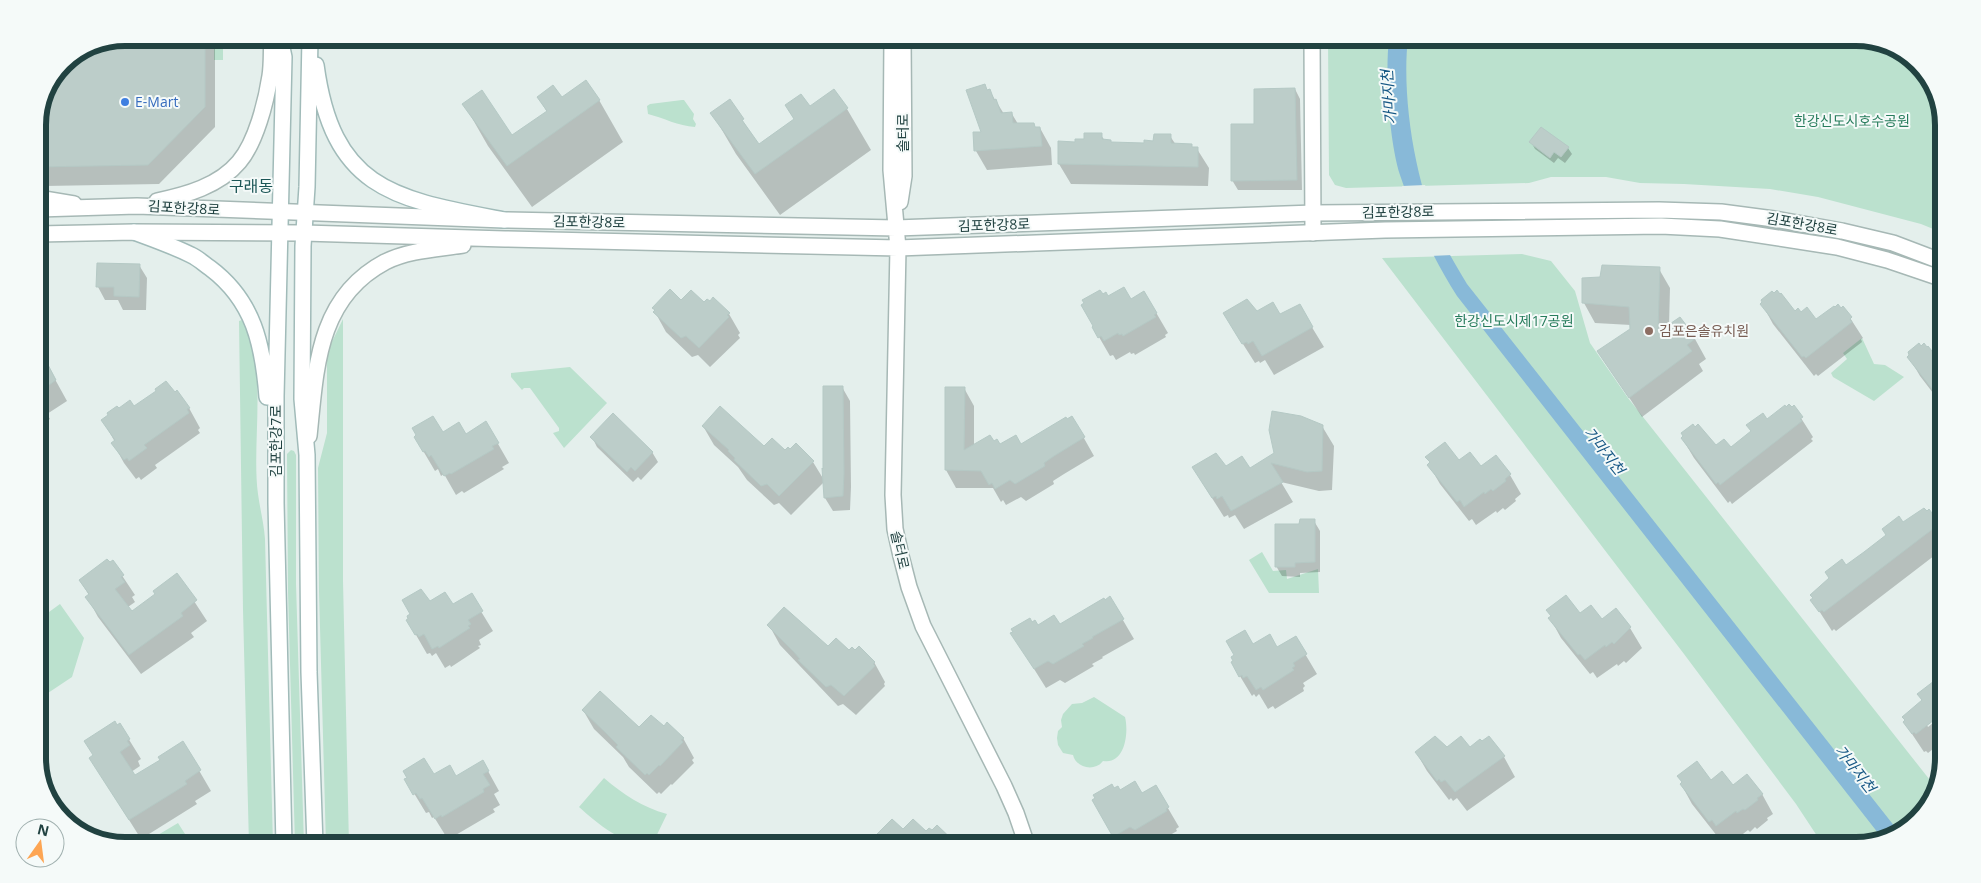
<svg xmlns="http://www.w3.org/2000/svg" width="1981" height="883" font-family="'Open Sans','Noto Sans KR',sans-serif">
<rect width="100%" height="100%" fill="#e4efec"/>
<path fill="#bbe1ce" d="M214,38H223V60H214Z
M1328,38H1856L1890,44L1929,76L1943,120V233L1921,224L1818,197L1770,189L1684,184L1640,183L1606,177H1551L1529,183L1346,188L1335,185L1329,175Z
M682,100H684L694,114L693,119L696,124L695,127C678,126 664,118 648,114L647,106L650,104Z
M1522,254L1551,261L1575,291L1590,343L1628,398L1937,789L1905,831L1856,845H1823L1796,804L1684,654L1382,258Z
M343,319V581L349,845H326L319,591L318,468L327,433V352Z
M242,320C269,364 251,443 258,494C260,509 264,524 265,539L273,845H249L243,610L239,321Z
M1862,338L1874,364L1885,365L1904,377L1874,401L1833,377L1831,373L1847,359L1843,353Z
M570,367L607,403L564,448L553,433L559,431V428L530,388H524L522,390L511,377V373Z
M291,450L294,451L296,455V584L304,845H295L288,592L287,454Z
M1262,552L1273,571L1286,570L1287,579L1318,569L1319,593H1269L1249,560Z
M60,604L84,638L72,677L48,693L38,678V620Z
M1094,697L1125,717C1129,733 1125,765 1103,761C1095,772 1076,768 1073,755L1063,753L1058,745L1057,738L1058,731L1062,727L1061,720L1063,714L1072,704L1082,703Z
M604,778C624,795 642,807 667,814L652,845C624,846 599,825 579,807Z
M178,823L192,845H141Z"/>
<path fill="#88b9d8" d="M1389,38H1408C1401,98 1416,190 1444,244C1451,257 1459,271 1467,284L1899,832L1882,838L1457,296C1433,258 1414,218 1400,175C1389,140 1385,74 1389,38Z"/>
<path fill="#e4efec" d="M1425,185L1446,242L1453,255L1430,256L1402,186Z"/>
<path fill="#0003" d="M125,38H215V127L159,184L45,186L38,181V120L63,63L92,44Z
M1067,38H1208V46L1070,43Z
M1295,89L1300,99L1302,190H1238L1232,180L1256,125Z
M989,90L1004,114H1012L1018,124L1040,128L1051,148L1052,165L987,170L976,151L982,133L987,91Z
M538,97L599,100L623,142L532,207L488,146L464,104L511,137L547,112Z
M729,100L759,146L795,120L786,106L847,109L871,150L780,215L736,154L712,113Z
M1101,135L1105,141H1110L1112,144H1146L1170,136L1176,145H1191L1193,149H1197L1209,168L1208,186L1071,184L1059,164L1060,143H1076Z
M1531,142L1568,148L1572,154L1565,163L1558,158L1554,163L1535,149Z
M139,265L147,278L146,310H123L118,300H105L98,287Z
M1659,269L1670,288L1669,326L1679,319L1695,339L1706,359L1699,364L1703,371L1642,417L1599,352L1631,329V325L1595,323L1584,303L1602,278Z
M1144,292L1168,333L1165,335L1166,337L1135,355L1134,353L1131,354L1130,352L1116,360L1113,355L1110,356L1099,337L1102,296L1130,301Z
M681,302L704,304L729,314L740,333L738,335L740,338L710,367L698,355L692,357L666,332L655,312L654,308Z
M1762,304L1801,313L1816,321L1843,307L1863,338L1861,339L1862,342L1818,376L1816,374L1814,376L1773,324Z
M1299,306L1324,347L1274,375L1265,360L1260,363L1259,361L1255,363L1236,333L1257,313L1280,315Z
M38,356L43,364L46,363L67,401L47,414L50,419L38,427Z
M1909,357L1942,365L1943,364V406L1920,376Z
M842,387L850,401L851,487L850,510L833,511L825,498L824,482L791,515L779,503L774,505L747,480L738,467L714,445L703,426L764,448L785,452L790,451L796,445L813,462L824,480Z
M946,388H964L974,406V446L994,443L1000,446L1021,445L1072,417L1094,456L1064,474L1053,481L1054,484L1026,501L1021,497L1006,505L1003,500L1001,502L993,488H956L946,470Z
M1794,407L1813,437L1811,439L1813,441L1732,504L1730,501L1728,503L1694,458L1682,438L1684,437L1716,446L1730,449L1767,420Z
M134,408H189L200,428L198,430L200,433L155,465L157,468L141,480L139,477L136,479L124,463L113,443L115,442L103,421L119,410Z
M486,423L509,463L502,467L504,469L464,493L462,491L456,495L444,474L441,476L438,469L435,471L415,437L442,433L465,436Z
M1322,426L1334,446L1332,490L1319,491L1281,482L1293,502L1244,529L1235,515L1229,518L1228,515L1224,517L1205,487L1226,467L1249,470Z
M592,437L652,452L658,462L641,480L638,477L633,482L597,447Z
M1427,457L1459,462L1510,475L1521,494L1515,499L1516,501L1505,510L1503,508L1497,513L1496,511L1476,525L1472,519L1469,521L1440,484L1429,465L1431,464Z
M1920,511L1927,513L1929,511L1937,522L1943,532V549L1836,631L1834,629L1832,631L1812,600L1846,567Z
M1314,521L1320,531V572L1300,573V577L1282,576L1276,566L1301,525Z
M113,562L135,595L132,597L135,602L128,607L132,613L157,595L177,575L207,621L191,633L194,637L141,674L98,617L87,597L89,595L80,581Z
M471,595L493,631L479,640L481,645L478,646L480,648L451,667L450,665L445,668L436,653L432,656L430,653L427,654L408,621L430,603L452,606Z
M1110,598L1134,639L1102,657L1103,658L1092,664L1094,666L1065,683L1060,680L1046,688L1012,634L1032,624L1038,627L1059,626Z
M1616,610L1630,628L1642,648L1626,663L1624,661L1618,666L1617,664L1597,678L1593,672L1590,674L1561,638L1550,618L1580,615L1602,621Z
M769,625L829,648L849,652L874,662L885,682L884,684L885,686L856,715L843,704L838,706L780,645Z
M1295,637L1317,674L1303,683L1305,686L1303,688L1304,691L1275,709L1273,706L1268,709L1259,694L1256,697L1254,694L1252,696L1232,663L1253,646L1277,648Z
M1943,685V711L1927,725L1928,727L1943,715V741L1928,753L1926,751L1924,752L1904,722L1922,701L1919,694L1938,689Z
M583,710L639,728H664L683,738L694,758L692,760L694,763L672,785L671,784L661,794L659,792L657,794L629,767L623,757L594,729Z
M120,725L141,759L138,761L140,766L131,772L135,777L161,760L183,743L211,791L195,801L197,804L141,839L102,777L94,756Z
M1489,738L1504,757L1515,777L1467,811L1457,798L1453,801L1451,798L1449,800L1427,771L1416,752L1447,749H1470Z
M483,762L499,791L494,794L500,805L493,809L495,812L454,836L453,834L447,838L434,817L432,818L429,812L426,813L406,780L433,776L456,778Z
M1711,781L1762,794L1773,814L1767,818L1768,820L1757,829L1755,827L1750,832L1748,830L1729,845L1724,839L1721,841L1692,804L1681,784Z
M1155,786L1179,827L1176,829L1177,831L1153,845H1119L1094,800L1114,790L1142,794Z
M903,831L926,833L957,845L956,838L983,837L988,845H879Z"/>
<path fill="#bccdc9" stroke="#b5c9c5" d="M125,38H205V107L148,165L38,167V120L63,63L92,44Z
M586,80L600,100L507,166L462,104L482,90L512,135L547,111L537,97L553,85L562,97Z
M985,84L987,90L990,89L994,100L996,99L1001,113L1012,112L1013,123H1034L1035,127H1040L1042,146L974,151L973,132H981L966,90Z
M1295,88L1297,180L1231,181V124H1254V89Z
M834,89L848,108L755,174L710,113L730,99L744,119L742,120L759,144L794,119L785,105L801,94L810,106Z
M1541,127L1569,147L1561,157L1554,152L1550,158L1529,142Z
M1084,133H1102V139L1111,140V142L1144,143V140L1153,141L1154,134H1171V143L1192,144V147H1198V167L1058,164V141L1075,142V139H1084Z
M97,263L140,264L139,297L114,296V287H96Z
M1602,265L1660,267L1658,332L1680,317L1696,338L1687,345L1692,351L1629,398L1597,351L1630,329L1629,307L1582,303V278L1600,277Z
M1124,287L1131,299L1144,291L1157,313L1154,315L1156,317L1123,336L1122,334L1119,335L1118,333L1104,341L1101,336L1098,338L1092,327L1093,326L1081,305L1084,303L1082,300L1100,290L1103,294L1106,292L1108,296Z
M670,289L681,300L691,290L704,302L707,299L710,301L713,297L730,313L727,315L729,317L699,348L686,336L681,338L653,312L655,310L652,308Z
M1777,290L1780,294L1781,293L1795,311L1798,308L1801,312L1807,307L1816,319L1834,306L1835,307L1838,304L1841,308L1843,306L1852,317L1850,319L1852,322L1806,358L1804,356L1802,357L1760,304L1762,302L1761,300L1772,291L1774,293Z
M1247,299L1257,311L1273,302L1280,314L1300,304L1313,327L1262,356L1253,341L1248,344L1247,342L1242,344L1223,313Z
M1919,343L1921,346L1924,343L1927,347L1928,346L1943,365V403L1907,357L1909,355L1908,352Z
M38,353L44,362L46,361L56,380L38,393Z
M166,381L175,392L177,390L190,408L187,409L189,413L144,445L147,448L129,461L127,458L124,460L111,443L115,440L101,420L108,415L107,413L117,406L119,408L130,400L134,406L156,391L155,389Z
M823,386H843L844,473L843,496L824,498L822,468L823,469Z
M945,387H965L964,450L990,435L994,441L997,439L1000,444L1016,435L1021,444L1066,417L1067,419L1072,416L1085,437L1054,456L1044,463L1045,466L1015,484L1010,480L995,489L992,483L989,485L981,471L945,470Z
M1789,404L1792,407L1794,405L1803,417L1800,419L1802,421L1720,485L1718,482L1716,484L1681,438L1683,436L1681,433L1693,424L1695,427L1698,424L1716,445L1724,439L1731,447L1751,431L1746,425L1763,413L1767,419L1785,405L1786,407Z
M720,406L764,446L772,438L785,450L788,447L790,449L796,443L814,461L779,496L767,484L761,486L734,460L735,458L728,451L729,450L702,426Z
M1272,411L1301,416L1323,425L1322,471L1307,472L1271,463L1283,482L1231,511L1222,496L1217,499L1216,496L1212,498L1192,467L1216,453L1226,466L1242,456L1250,468L1274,453L1269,430Z
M613,413L653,452L635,471L631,467L627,472L590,437Z
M433,416L443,432L459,422L466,434L486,421L499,443L492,446L494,449L451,474L450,473L444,476L431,455L429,457L425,451L423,452L414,437L416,435L412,428Z
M1445,442L1459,460L1470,452L1481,466L1496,455L1511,474L1505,479L1506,481L1493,491L1491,489L1485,494L1484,492L1464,507L1460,500L1457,502L1427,465L1430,462L1425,457Z
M1924,508L1927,511L1929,509L1938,521L1936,523L1938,525L1824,612L1822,610L1819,612L1810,600L1813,598L1810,595L1829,578L1825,572L1842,559L1846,565L1864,552L1886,535L1882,529L1899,516L1903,522Z
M1300,519H1315V562L1295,563V567H1275V524H1299Z
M107,559L110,562L113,560L124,575L121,577L125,582L115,589L132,611L155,594L153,591L177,573L197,600L181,613L183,616L129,655L85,597L89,594L79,580Z
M421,589L430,601L445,592L453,604L472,593L483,611L468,620L471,624L468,626L470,628L439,648L438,646L432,649L424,634L419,637L417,634L415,635L406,620L408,619L407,616L410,614L402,600Z
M1566,595L1580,613L1591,605L1602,619L1616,608L1631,627L1614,644L1612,642L1606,647L1605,645L1585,660L1580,654L1578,655L1548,618L1551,616L1546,610Z
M1110,596L1124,619L1092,637L1093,638L1082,644L1084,646L1053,664L1048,661L1034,669L1010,633L1013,632L1011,629L1030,618L1032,622L1035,620L1038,625L1054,615L1060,624L1104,598L1105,600Z
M784,607L828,646L836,638L849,650L852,647L855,650L859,646L875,662L873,664L875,666L844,696L831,685L826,687L798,660L800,659L793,651L767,625Z
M1245,630L1253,644L1270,634L1277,647L1296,636L1307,654L1293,663L1295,666L1292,668L1294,670L1263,690L1261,687L1256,690L1247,676L1243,678L1242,675L1239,677L1231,662L1233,661L1231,657L1234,655L1226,641Z
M1934,681L1939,687L1943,683V713L1916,734L1914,732L1912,734L1903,722L1905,720L1902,717L1922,700L1917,694Z
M600,691L639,727L651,715L664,726L667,722L684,738L681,740L683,742L660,766L659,765L649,775L647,773L645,775L616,747L618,745L608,735L582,710Z
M115,721L117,725L120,723L130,739L127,741L130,745L120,752L135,775L160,760L158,757L183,741L201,770L185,781L187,784L129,820L89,758L93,755L84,741Z
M1435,736L1447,747L1461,736L1470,747L1480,739L1482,741L1489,736L1505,756L1455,792L1445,780L1441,782L1439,779L1437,781L1415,752Z
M424,758L434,774L450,765L456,776L483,760L489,771L483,774L490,785L483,789L484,792L442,817L441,815L435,819L422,798L420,799L416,793L413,795L404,779L407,778L403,771Z
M1697,761L1711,780L1722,771L1733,785L1747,774L1763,794L1757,798L1758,800L1745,810L1743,809L1737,813L1736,811L1716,826L1712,820L1709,822L1680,784L1682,782L1677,776Z
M1135,781L1142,793L1156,785L1169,807L1166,809L1167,811L1135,830L1130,827L1113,837L1092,800L1095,798L1093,795L1112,784L1114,788L1118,786L1120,790Z
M892,819L903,829L913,819L926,831L929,828L932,830L937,825L959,846H871L876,839L874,837Z"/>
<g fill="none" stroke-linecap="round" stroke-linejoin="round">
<defs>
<path id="minor" d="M1312,38L1313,233
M38,198L74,204"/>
<path id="tertiary" d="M892,38L891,170L898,248L893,495L895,529L901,556L909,587L923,626L1004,786L1016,813L1027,845
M157,201C186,195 219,186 239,162C256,142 266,102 270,76C272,64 271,50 272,38
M900,202L904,176L903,38
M38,209L137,206L504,220L896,228L1314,213L1659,210L1721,212L1774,219L1842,231L1893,243L1943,262
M38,234L134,232L304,233L505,239L898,248L1385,230L1661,226L1720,229L1837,247L1887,260L1943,279
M309,436C316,369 317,298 385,262C409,250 438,249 463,245"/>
<path id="secondary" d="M280,38L284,57L276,396V503L284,845
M310,38L307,187L303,246L302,399L307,455L309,672L315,845
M316,65C333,191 395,199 504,220
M134,232C153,239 173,246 191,255C198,258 204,264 210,268C254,301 263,345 267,397"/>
</defs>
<use href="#minor" stroke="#a6b8b5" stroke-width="18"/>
<use href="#tertiary" stroke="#a6b8b5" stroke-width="18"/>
<use href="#secondary" stroke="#a1bbb9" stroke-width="18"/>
<use href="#minor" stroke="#fff" stroke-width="15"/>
<use href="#tertiary" stroke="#fff" stroke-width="15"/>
<use href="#secondary" stroke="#fff" stroke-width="15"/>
</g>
<circle fill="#3f7fe0" stroke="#f5faf9" stroke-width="2" cx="125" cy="102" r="5"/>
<circle fill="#8d6e63" stroke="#f5faf9" stroke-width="2" cx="1649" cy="331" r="5"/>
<g text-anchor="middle" stroke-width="4" stroke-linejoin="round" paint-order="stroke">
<g font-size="14" fill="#366cbe" stroke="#f5faf9" text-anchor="start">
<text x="135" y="107">E-Mart</text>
</g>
<g font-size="14" fill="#287d5d" stroke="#f5faf9">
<text x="1852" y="126">한강신도시호수공원</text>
<text x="1514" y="326">한강신도시제17공원</text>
</g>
<g font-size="14" fill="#214241" stroke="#f5faf9">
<text transform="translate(903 133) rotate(-90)" y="5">솔터로</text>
<text transform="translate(184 208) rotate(3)" y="5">김포한강8로</text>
<text transform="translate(1398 212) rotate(-1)" y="5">김포한강8로</text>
<text transform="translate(589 222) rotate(1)" y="5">김포한강8로</text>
<text transform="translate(1802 224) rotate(10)" y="5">김포한강8로</text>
<text transform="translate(994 225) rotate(-2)" y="5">김포한강8로</text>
<text transform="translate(276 441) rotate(-90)" y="5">김포한강7로</text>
<text transform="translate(900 550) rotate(77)" y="5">솔터로</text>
</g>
<g font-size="14" fill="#785e54" stroke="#f5faf9" text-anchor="start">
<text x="1659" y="336">김포은솔유치원</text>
</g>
<g font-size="15" font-style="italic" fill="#155784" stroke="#f5faf9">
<text transform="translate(1389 97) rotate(-94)" y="5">가마지천</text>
<text transform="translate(1604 451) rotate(52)" y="5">가마지천</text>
<text transform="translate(1855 769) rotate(52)" y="5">가마지천</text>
</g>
<g font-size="16" fill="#1b5656" stroke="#f5faf9">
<text x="251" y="192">구래동</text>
</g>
</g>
<path d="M0 0H1981V883H0ZM125 46H1856A79 79 0 0 1 1935 125V758A79 79 0 0 1 1856 837H125A79 79 0 0 1 46 758V125A79 79 0 0 1 125 46Z" fill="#f5faf9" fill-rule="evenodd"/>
<path fill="none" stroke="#214241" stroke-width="6" d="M125 46H1856A79 79 0 0 1 1935 125V758A79 79 0 0 1 1856 837H125A79 79 0 0 1 46 758V125A79 79 0 0 1 125 46Z"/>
<g transform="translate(40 843) rotate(14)"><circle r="24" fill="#f5faf9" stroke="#a0b0af"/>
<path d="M0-4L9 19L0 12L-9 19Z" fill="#fda553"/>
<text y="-8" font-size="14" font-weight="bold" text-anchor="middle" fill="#214241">N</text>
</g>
</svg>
